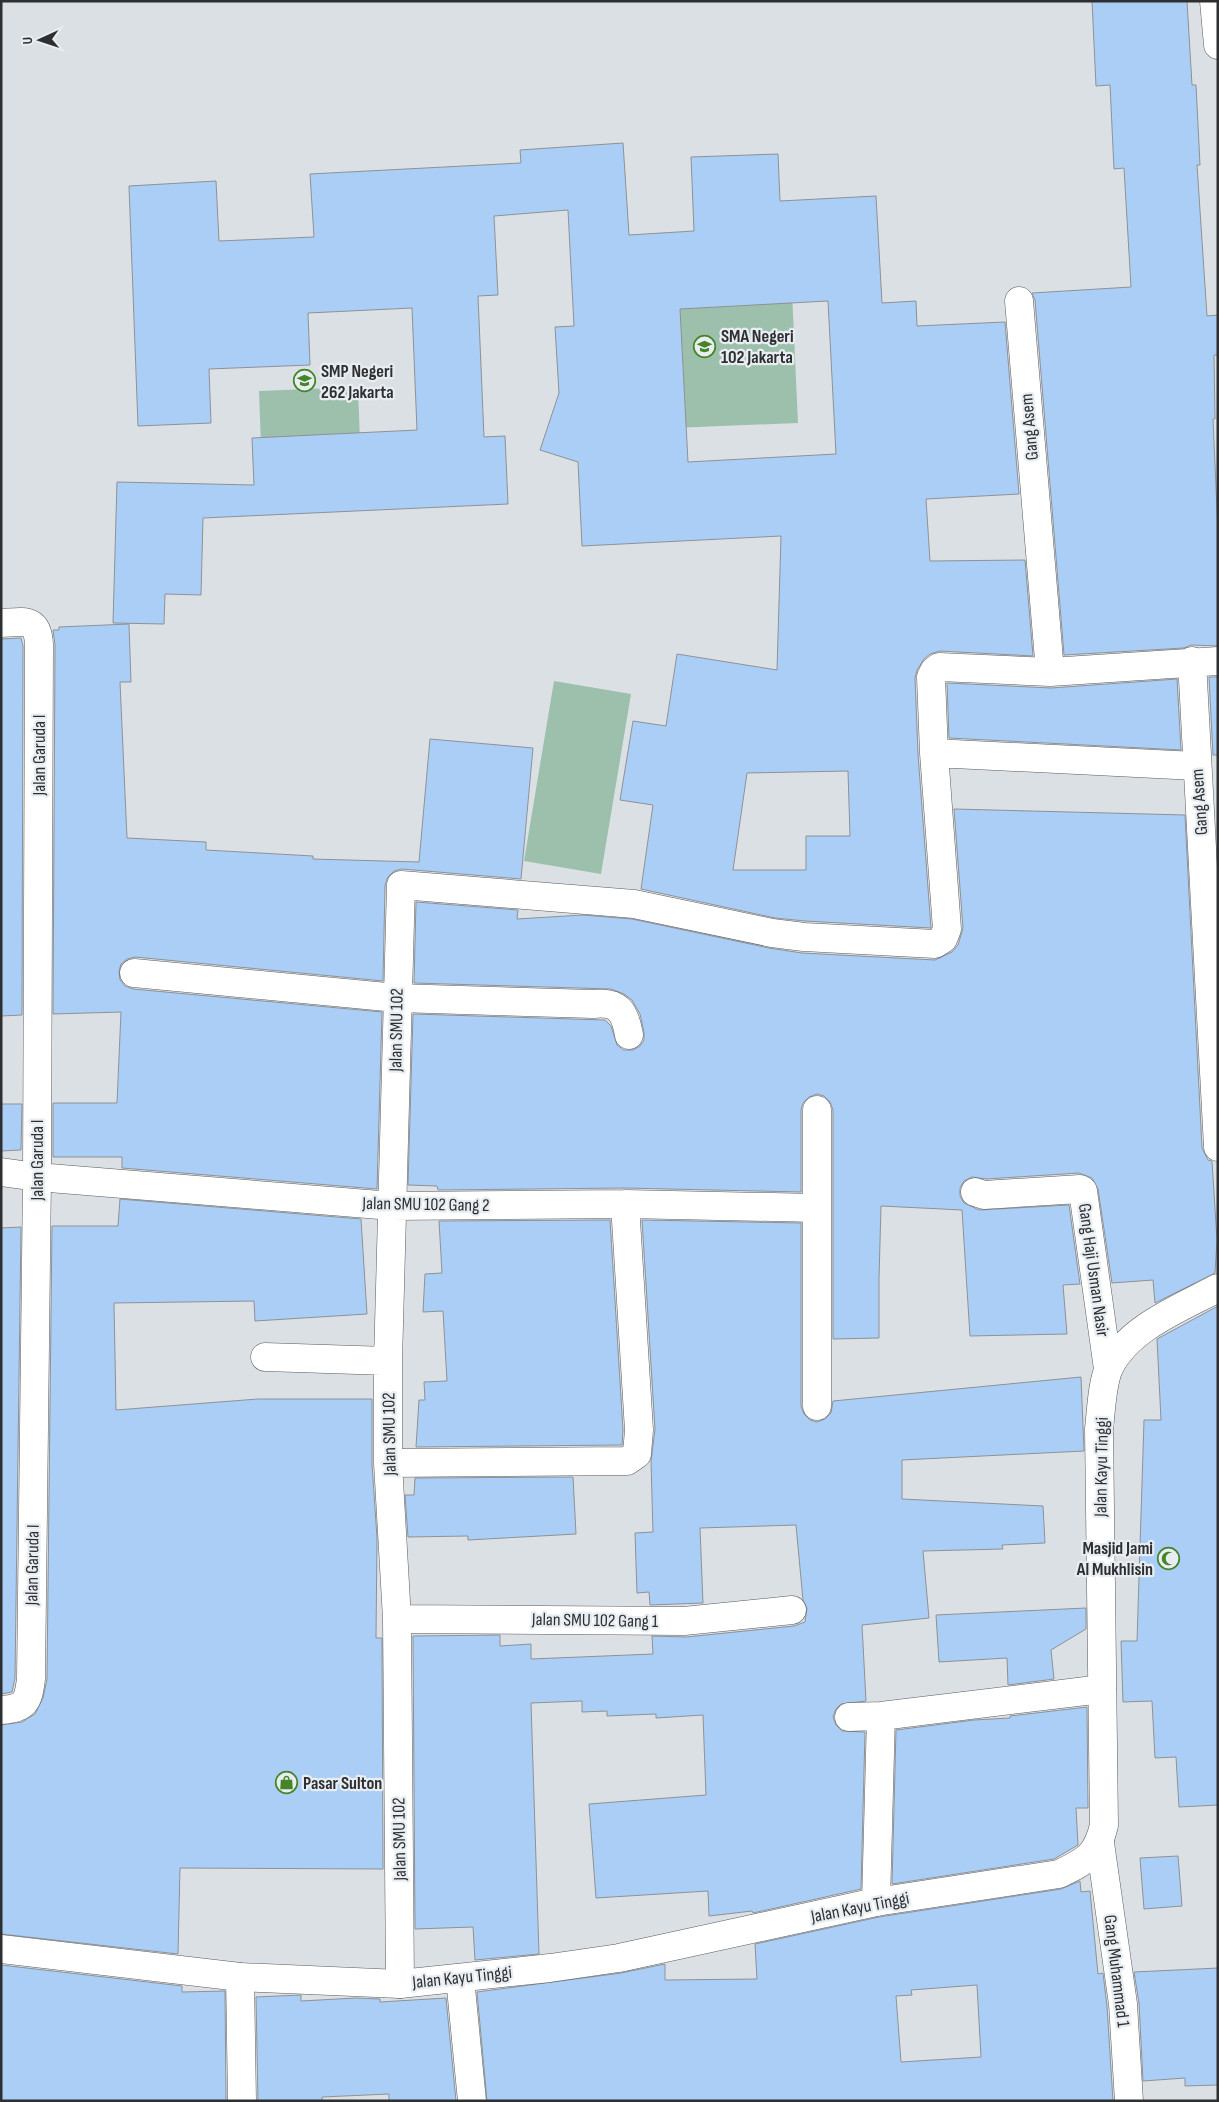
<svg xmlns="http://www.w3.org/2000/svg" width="1219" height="2102" font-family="'Sofia Sans Condensed',sans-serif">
<rect width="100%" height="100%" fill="#dbe0e5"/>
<path fill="#9dc0ac" d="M792,292L798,423L673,428L668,298Z
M358,387L360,442L261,446L259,391Z
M554,681L631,694L601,874L524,861Z"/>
<path fill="#abcef6" stroke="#8d9296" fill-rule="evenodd" d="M1092,1H1187L1192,85H1196L1200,165H1197L1207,316L1218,315V355H1214L1215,419H1213L1218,533V646L1191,645L1184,648L1064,655L1035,300L1032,293L1131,287L1124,168L1114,169L1110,85L1096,86Z
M623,143L629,235L694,231L691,157L778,154L780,201L876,196L882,303L916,301L917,326L1005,322L1019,494L926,499L930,561L1025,560L1033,656L940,651L930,654L924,659L917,670L915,678L918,754L931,928L805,921L775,918L641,889L653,805L620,800L633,721L666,726L677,654L777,670L781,536L582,546L578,462L540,450L559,393L555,327L574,326L568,210L494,216L498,295L478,296L484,437L505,436L508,504L203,518L201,595L165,594L164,624L113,623L117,482L254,485L252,438L417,430L412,308L308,313L310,365L209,369L211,423L138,426L129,186L216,181L219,241L314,237L310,174L521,163L520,150ZM828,301L836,454L688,462L680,309ZM848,771L850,836H806V870H733L747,773Z
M129,624L131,682H120L127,838L206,842V850L313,856V859L419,862L430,739L533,748L521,879L402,869L394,871L388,877L385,885L383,981L135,957L127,959L121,964L119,971L120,980L125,986L133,989L382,1012L377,1189L122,1168V1157H53V1103H117L121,1012L53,1014L55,645L53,630H59V627Z
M21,638L23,646L22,1015L1,1016V639Z
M1209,677H1218V755H1213Z
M1177,679L1181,750L949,738L947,683L1051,688Z
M954,809L1185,815L1202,1148L1208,1160L1212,1161L1217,1240L1215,1273L1155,1303L1153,1280L1112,1283L1098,1189L1092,1178L1079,1173L986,1179L972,1177L964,1181L960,1188V1196L964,1203L979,1210L1069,1205L1080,1284L1063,1285L1067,1334L970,1336L962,1210L881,1206L879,1279V1338L833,1339V1110L830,1102L824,1096L817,1094L809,1097L803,1103L801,1110V1192L625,1188L438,1190L437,1186L408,1185L413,1014L605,1020L611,1026L617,1045L624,1050H633L640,1046L644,1040V1032L640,1014L632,1000L624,994L611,989L414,983L416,902L518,910L517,919L583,915L632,919L769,948L802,953L935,960L952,952L958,945L963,928Z
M1,1104H22L21,1150L1,1151Z
M120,1199L361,1219L367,1314L255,1321L254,1301L114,1303L116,1410L258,1399H372V1464L377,1538L376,1638H382L383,1869L180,1868L178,1954L1,1934V1725L22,1722L35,1714L43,1698L47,1679L52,1226H118Z
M610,1220L623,1430L622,1445L416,1447L419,1400H425L424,1382L447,1381L443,1311L423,1312L425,1274L442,1273L439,1221Z
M642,1220L801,1223V1406L804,1414L810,1420L817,1422L825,1419L831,1413L833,1401L1081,1377L1084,1451L902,1460V1499L1043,1506L1045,1543L1002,1545L1003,1549L923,1551L929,1618L862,1625L866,1701L841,1704L836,1709L833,1717L836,1725L842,1731L865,1732L861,1889L753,1913L752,1911L709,1916L708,1891L596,1898L589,1804L706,1795L703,1715L656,1718V1714L607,1716V1711L582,1712V1701L531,1703L539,1954L475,1960L473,1927L415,1929L413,1636L500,1635V1646L531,1644V1659L653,1654L652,1636L686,1637L794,1626L805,1622L807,1608L803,1600L796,1525L700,1528L703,1603L650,1605L649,1592L637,1593L635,1533L653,1532L651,1461L655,1429Z
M21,1227L15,1678L12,1692L1,1694V1228Z
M1218,1306V1805L1179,1807L1176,1757L1155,1758L1152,1701L1123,1702L1121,1641H1137L1144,1420H1161L1157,1339Z
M573,1477L576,1534L468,1540V1536L408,1537L405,1495H414L415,1478Z
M1086,1608V1629L1051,1650L1054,1679L1008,1685L1007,1658L939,1662L936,1615Z
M1087,1707L1088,1808H1076L1078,1845L1054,1859L892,1884L896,1730L974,1720L1010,1718V1716Z
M1178,1856L1182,1906L1144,1909L1140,1858Z
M1080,1881L1081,1892L1090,1891L1098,1974L1103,1973L1107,2006L1113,2101H487L477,1992L621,1973L665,1964V1980L757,1979L755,1944L879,1917L1061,1889ZM977,1985L981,2057L901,2062L896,1996L912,1995L911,1990Z
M1,1965L182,1986V1992L225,1991L226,2101H1Z
M1218,1968V2085L1185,2086V2078L1143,2081L1139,2003L1134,1972Z
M301,1995V2001L356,1998L380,1999V2002L446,1998L456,2101H389V2094L322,2097V2101H258L256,1997Z"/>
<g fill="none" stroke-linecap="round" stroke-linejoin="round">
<defs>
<path id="minor" d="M1214,1L1218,45
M1019,301L1050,672
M1,623C24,622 38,617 39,645L37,1177L31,1679C28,1702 26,1708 1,1710
M1192,661L1218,1147
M934,753L1196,766
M134,973L397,998L593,1004C619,1001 625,1012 629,1035
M1,1172L37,1177L392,1206L625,1204L816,1208
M975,1192L984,1195L1080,1189L1083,1191L1108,1369
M265,1357L388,1361
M817,1406V1110
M388,1463L627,1461L637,1454L639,1430L625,1204
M397,1619L684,1621L792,1610
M849,1717L881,1716L1102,1689
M1100,1843L1123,2004L1129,2101
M876,1902L881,1716
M240,1977L242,2101
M460,1978L472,2101
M400,1984L397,1619L388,1463V1361L401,885L634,904L772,933L804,937L935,944L943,939L947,929L934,753L931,677L934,671L939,667L1050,672L1218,661"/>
<path id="tertiary" d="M1,1949L240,1977L400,1984L550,1968L619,1958L876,1902L1059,1874C1086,1861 1097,1856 1104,1825L1099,1429C1101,1412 1102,1383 1109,1368C1128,1328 1180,1308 1218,1288"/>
</defs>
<use href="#minor" stroke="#585b60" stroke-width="29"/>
<use href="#tertiary" stroke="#585b60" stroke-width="29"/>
<use href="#minor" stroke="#fff" stroke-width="28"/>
<use href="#tertiary" stroke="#fff" stroke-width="28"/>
</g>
<defs>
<symbol id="school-ring" viewBox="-11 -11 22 22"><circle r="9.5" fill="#e8edf2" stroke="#448527" stroke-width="1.5"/><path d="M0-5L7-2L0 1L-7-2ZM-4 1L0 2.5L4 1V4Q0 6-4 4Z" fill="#448527"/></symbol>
<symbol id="mosque-ring" viewBox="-11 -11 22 22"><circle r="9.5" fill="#e8edf2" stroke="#448527" stroke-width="1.5"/><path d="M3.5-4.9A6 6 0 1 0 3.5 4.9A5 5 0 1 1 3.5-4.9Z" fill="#448527"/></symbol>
<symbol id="shop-ring" viewBox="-11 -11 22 22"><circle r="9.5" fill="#e8edf2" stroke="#448527" stroke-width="1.5"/><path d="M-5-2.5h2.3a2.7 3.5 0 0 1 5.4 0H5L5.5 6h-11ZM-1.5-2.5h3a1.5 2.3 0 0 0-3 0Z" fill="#448527"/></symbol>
</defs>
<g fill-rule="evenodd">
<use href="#school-ring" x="692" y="334" width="25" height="25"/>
<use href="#school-ring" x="292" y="368" width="25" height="25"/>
<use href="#mosque-ring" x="1156" y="1546" width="25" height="25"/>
<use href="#shop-ring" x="274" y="1770" width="25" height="25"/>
</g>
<g text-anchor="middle" stroke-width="4.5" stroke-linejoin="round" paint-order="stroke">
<g font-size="18" font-weight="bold" fill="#2d2f31" stroke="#e8edf2" text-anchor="start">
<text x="721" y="342">SMA Negeri<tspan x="721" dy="21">102 Jakarta</tspan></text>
<text x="321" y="377">SMP Negeri<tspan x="321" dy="21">262 Jakarta</tspan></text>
<text x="1153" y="1554" text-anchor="end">Masjid Jami<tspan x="1153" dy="21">Al Mukhlisin</tspan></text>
<text x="303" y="1789">Pasar Sulton</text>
</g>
<g font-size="18" fill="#2d2f31" stroke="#e8edf2">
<text transform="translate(1029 427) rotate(-95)" y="6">Gang Asem</text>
<text transform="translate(39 755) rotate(-90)" y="6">Jalan Garuda I</text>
<text transform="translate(1199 802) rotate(-94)" y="6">Gang Asem</text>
<text transform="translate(396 1030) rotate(-89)" y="6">Jalan SMU 102</text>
<text transform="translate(37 1160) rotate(-90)" y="6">Jalan Garuda I</text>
<text transform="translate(426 1204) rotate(1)" y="6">Jalan SMU 102 Gang 2</text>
<text transform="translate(1094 1270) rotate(82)" y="6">Gang Haji Usman Nasir</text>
<text transform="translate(389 1434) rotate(-91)" y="6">Jalan SMU 102</text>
<text transform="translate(1101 1467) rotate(-89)" y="6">Jalan Kayu Tinggi</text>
<text transform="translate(32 1565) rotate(-89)" y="6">Jalan Garuda I</text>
<text transform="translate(595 1620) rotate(1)" y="6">Jalan SMU 102 Gang 1</text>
<text transform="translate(399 1839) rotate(-91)" y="6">Jalan SMU 102</text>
<text transform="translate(860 1907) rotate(-11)" y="6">Jalan Kayu Tinggi</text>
<text transform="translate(1117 1971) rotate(83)" y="6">Gang Muhammad 1</text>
<text transform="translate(462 1977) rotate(-6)" y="6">Jalan Kayu Tinggi</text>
</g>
</g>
<rect width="1219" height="2102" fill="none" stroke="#2d2f31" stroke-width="5"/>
<g transform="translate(40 40) rotate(267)" stroke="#e8edf2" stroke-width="4" paint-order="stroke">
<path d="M0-4L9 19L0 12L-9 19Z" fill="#2d2f31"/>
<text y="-8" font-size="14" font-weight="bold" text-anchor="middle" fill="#2d2f31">U</text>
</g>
</svg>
